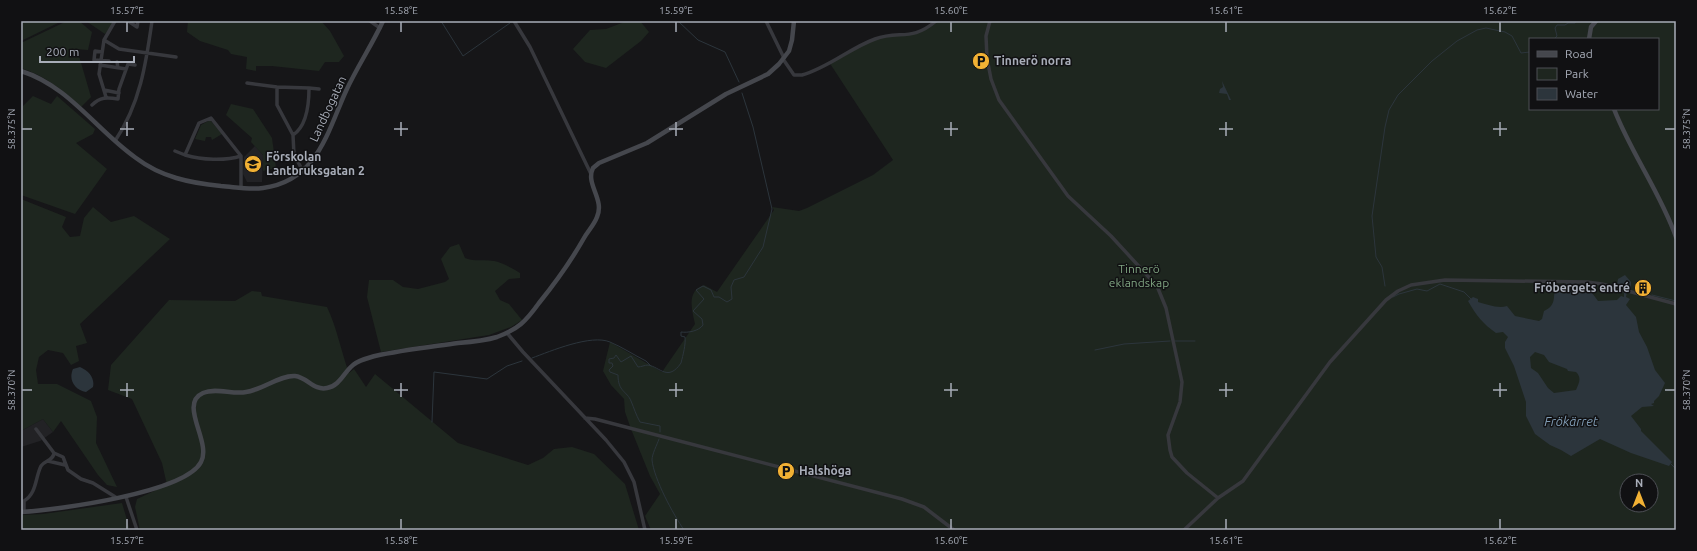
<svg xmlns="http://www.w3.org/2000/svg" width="1697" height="551" font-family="Ubuntu,sans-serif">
<rect width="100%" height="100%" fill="#161618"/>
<path fill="#222225" d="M255,146L263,155L262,182H247L243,174L244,157Z
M43,419L53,432L40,441L21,447V431Z"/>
<path fill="#1e261f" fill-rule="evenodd" d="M23,21H62L21,41Z
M67,21H79L92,32L88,50L77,49L91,97L81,107C63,90 45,76 21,68V43Z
M86,21H116L105,34Z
M188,21H321L330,31L344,56L339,62H325L319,71L272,66H256V71L246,69L247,57L231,54L228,50L200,41L187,32Z
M627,21H640L649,32L641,41L606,68L585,62L573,49L590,30L606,29Z
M936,21H1676V530H651L645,516L660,494L650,476L631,429L625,412L624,399L611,385L603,371L610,342L662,372L695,324C692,310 686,291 704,285L717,292L774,210L772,207L799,211L807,208L873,175L893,160L829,62L864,44L883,37L913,34ZM1530,39H1658V109H1530ZM1627,481H1651V505H1627Z
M33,96L51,104L57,96L95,129L93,134L76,143L107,169L75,214L21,195V126L23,106Z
M231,104L253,109L272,138L276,168L263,171V155L251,142L252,138L226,115Z
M210,120L222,134L212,140L211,137H206L205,141L195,139L201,125Z
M21,199L66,217L62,227L70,237L80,236L84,218L93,207L111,222L134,216L170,239L80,324L87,343L76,346L79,361L71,365L63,353L48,350L39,357L36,370L38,384H57L91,401L97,417L96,443L117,487L107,485L98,475L61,421L53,432L43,419L21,431Z
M459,244L465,258C475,262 484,259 494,261C501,262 514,269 520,273V278L509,279L495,291L500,300L509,304L522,320L511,327L489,335L381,352L367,297L369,280H393L403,287L418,289L445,282L449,279L441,259L450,247Z
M252,291L261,292L262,296L327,307C337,328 341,351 349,373L354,369L366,387L375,374L458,443L528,465L543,458L554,449L572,447L594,454L625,484L639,530H140L135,507L137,499L167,485L162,463L132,399L108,390L111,365L169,300L235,301Z
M122,503L130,530H21V515L43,514Z"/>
<path fill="#2c353c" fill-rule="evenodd" d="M1222,81L1231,100H1229L1227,94L1219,93L1220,89L1223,87Z
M1625,275L1631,282V289L1617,285L1618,279Z
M1566,283C1581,280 1590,289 1598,301L1617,300L1621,296L1624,297V293L1620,291L1627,292L1626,297L1630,299L1626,305L1636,317L1639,332L1647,347L1655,370L1665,383L1659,396L1654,401V403L1651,404L1654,406L1642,407L1631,416L1641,429V431L1672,462L1669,466L1631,453L1600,439L1571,456L1561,450L1550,445L1535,434L1526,416V402L1514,366L1505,348V342L1508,337L1503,332L1496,333C1483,324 1476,315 1468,301L1473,297L1478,299V302C1486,304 1498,309 1507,306L1515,316L1539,321L1542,319L1544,311C1558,305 1552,295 1556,285L1566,286ZM1535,352L1544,355L1549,362L1567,369L1568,371L1576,372C1582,378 1579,383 1576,390L1554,393L1548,388L1538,373L1531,368L1530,357Z
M80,367C89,371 95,378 93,387L86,392C75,390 68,380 73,369Z"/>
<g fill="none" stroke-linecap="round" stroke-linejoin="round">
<path stroke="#2c353c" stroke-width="1" d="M441,21L463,56L510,23
M678,21L698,40L725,52L739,82
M1537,39H1540
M1554,39L1557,36L1555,28L1557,25H1565L1568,23H1575L1576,21
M1385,286L1382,267L1376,257L1372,216L1385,127L1389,110L1398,95L1432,61L1457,41L1477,30L1486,28L1505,32L1512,36L1521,53L1530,52
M1642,293L1647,294
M1652,295L1676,301
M1393,297L1399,294L1417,289L1427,291L1440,284L1464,292L1471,299
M1175,341H1195
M1095,350L1124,344L1170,341
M532,358C551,351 591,334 610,342C622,347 634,355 646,361L651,366
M432,422L434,372L487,379L507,366L522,361
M660,432V426L640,422C636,415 634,408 631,401C627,391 618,392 618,375L610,372L609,370L613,366L612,363H609V359L614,358L616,355L621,362L631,356L638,367C641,367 645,365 648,365C660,367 668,382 681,363C683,355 686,344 685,337L681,336V332C688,333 699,331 703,325L702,319L693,311L704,299L696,290L703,286L711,290L714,297H719L727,302L732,299L731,287L734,280L744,277L763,247L772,209L753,127L742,93
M659,439C657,445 652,454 652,460C654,479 673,514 684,530
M1671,464L1676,469"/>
<path stroke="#37383d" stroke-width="3.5" d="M115,21L104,40L119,49L176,57
M128,21L137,27L138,21
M370,21L380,28
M514,21L530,47L591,174
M766,21L784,58
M990,21L986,36L987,58L991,79L999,100L1068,196L1111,236L1157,286L1166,308L1182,382L1180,402L1168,435L1170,450L1172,457L1187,473L1218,498
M104,40L99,74L106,97
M102,52L95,51L94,60L109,61
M783,59L794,75H802C828,68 850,48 875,39C900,30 911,42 936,21
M117,62L118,68
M100,65L126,69
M247,83L277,87L309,88C309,104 307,126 293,135L294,155L303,171
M277,87V105L293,135
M309,88L319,89
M104,90L119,93
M92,105C100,97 107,97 118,99L119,89L128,64L135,65
M115,141C140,104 146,64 152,21
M175,151L185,155
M241,188V156L211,118L199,123L185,155C202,160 225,161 241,156
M507,333L523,352L606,440L624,462L634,482L645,530
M585,418L595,419L902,499L924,507L954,530
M36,429L54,453L63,457L68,470L81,479L93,483L117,498
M48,461L65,465
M126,497L137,530
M24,511V501C37,493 35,478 41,466C45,460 53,461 54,453
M1184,530L1218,498L1243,481L1330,362L1386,300L1398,291L1411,285L1445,280L1587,282L1602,284L1676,304"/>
<path stroke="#45474d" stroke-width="4.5" d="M1589,39L1591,27L1596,21
M21,71C69,86 96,130 136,158C161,177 190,183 221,186C235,187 249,190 263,188C317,181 327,133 346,91C357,67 372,45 383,21
M1614,109C1631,153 1660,192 1676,237
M21,512C56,510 185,493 201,462C212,442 178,404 203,393C216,387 233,395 246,392C262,390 280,375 295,376C307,377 314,391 327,388C340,386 344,372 353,365C359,360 368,358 375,356C402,350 430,347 458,343C471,342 484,341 497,337C505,334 514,330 521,324C528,318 534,310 539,303C556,282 571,261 584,238C588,231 594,225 597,217C605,199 585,184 593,168L599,163L647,143L726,94L768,74L779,64L789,51L792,40L794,21"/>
</g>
<path fill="none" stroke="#a8adb8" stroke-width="1.5" d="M127,22V32M401,22V32M676,22V32M951,22V32M1226,22V32M1500,22V32M127,122V136M401,122V136M676,122V136M951,122V136M1226,122V136M1500,122V136M22,129H32M120,129H134M394,129H408M669,129H683M944,129H958M1219,129H1233M1493,129H1507M1665,129H1675M127,383V397M401,383V397M676,383V397M951,383V397M1226,383V397M1500,383V397M22,390H32M120,390H134M394,390H408M669,390H683M944,390H958M1219,390H1233M1493,390H1507M1665,390H1675M127,519V529M401,519V529M676,519V529M951,519V529M1226,519V529M1500,519V529"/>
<defs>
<symbol id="parking-disc" viewBox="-11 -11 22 22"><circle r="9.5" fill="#f2b134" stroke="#111113"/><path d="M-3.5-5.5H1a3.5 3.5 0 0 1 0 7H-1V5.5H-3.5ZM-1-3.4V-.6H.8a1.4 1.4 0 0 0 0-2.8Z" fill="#111"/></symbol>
<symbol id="school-disc" viewBox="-11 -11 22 22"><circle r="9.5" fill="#f2b134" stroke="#111113"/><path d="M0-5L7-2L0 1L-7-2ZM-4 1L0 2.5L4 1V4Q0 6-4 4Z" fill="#111"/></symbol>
<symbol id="building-disc" viewBox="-11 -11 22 22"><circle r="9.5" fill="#f2b134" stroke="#111113"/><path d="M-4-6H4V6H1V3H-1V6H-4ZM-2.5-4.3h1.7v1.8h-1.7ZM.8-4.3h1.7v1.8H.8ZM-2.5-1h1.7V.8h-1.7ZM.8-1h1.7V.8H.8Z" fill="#111"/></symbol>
</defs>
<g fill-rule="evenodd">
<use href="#parking-disc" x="971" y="51" width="20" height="20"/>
<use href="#school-disc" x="243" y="154" width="20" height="20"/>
<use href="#building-disc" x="1633" y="278" width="20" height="20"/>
<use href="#parking-disc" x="776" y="461" width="20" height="20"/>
</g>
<g text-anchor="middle" stroke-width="3" stroke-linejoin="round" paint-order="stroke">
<g font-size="12" font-weight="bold" fill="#a8adb8" stroke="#111113" text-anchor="start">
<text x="994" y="65">Tinnerö norra</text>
<text x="266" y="161">Förskolan<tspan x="266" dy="14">Lantbruksgatan 2</tspan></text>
<text x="1630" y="292" text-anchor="end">Fröbergets entré</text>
<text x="799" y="475">Halshöga</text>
</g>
<g font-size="12" fill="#a8adb8" stroke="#111113">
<text transform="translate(328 109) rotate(-65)" y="4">Landbogatan</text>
</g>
<g font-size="12" fill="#7fa381" stroke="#111113">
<text x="1139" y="273">Tinnerö<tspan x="1139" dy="14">eklandskap</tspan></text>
</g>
<g font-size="13" font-style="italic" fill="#7f9bb3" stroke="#111113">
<text x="1571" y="426">Frökärret</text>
</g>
</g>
<rect width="1697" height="551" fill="none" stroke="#111113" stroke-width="44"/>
<rect x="1529" y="38" width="130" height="72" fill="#111113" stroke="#4d4f55"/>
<rect x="1537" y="51" width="20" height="6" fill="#45474d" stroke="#4d4f55"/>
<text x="1565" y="58" font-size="12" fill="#a8adb8">Road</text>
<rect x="1537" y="68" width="20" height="12" fill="#1e261f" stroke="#4d4f55"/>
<text x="1565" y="78" font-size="12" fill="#a8adb8">Park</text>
<rect x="1537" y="88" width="20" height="12" fill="#2c353c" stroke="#4d4f55"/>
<text x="1565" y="98" font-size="12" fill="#a8adb8">Water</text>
<g transform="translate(1639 493)"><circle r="19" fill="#111113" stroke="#4d4f55"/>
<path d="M0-3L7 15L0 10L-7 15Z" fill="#f2b134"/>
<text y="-6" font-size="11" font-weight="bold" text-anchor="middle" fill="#a8adb8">N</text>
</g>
<path d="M40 56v6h94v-6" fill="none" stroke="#a8adb8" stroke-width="2"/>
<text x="46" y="56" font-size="12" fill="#a8adb8" stroke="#111113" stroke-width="3" paint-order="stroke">200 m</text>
<rect x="22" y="22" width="1653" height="507" fill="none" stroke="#a8adb8" stroke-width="1.5"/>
<g font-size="10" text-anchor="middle" fill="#a8adb8">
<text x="127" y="14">15.57°E</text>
<text x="401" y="14">15.58°E</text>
<text x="676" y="14">15.59°E</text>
<text x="951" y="14">15.60°E</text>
<text x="1226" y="14">15.61°E</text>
<text x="1500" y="14">15.62°E</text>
<text transform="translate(11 129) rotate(-90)" y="4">58.375°N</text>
<text transform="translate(1686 129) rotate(-90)" y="4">58.375°N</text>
<text transform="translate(11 390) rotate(-90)" y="4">58.370°N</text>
<text transform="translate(1686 390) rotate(-90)" y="4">58.370°N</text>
<text x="127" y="544">15.57°E</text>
<text x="401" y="544">15.58°E</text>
<text x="676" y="544">15.59°E</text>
<text x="951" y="544">15.60°E</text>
<text x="1226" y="544">15.61°E</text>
<text x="1500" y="544">15.62°E</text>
</g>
</svg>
